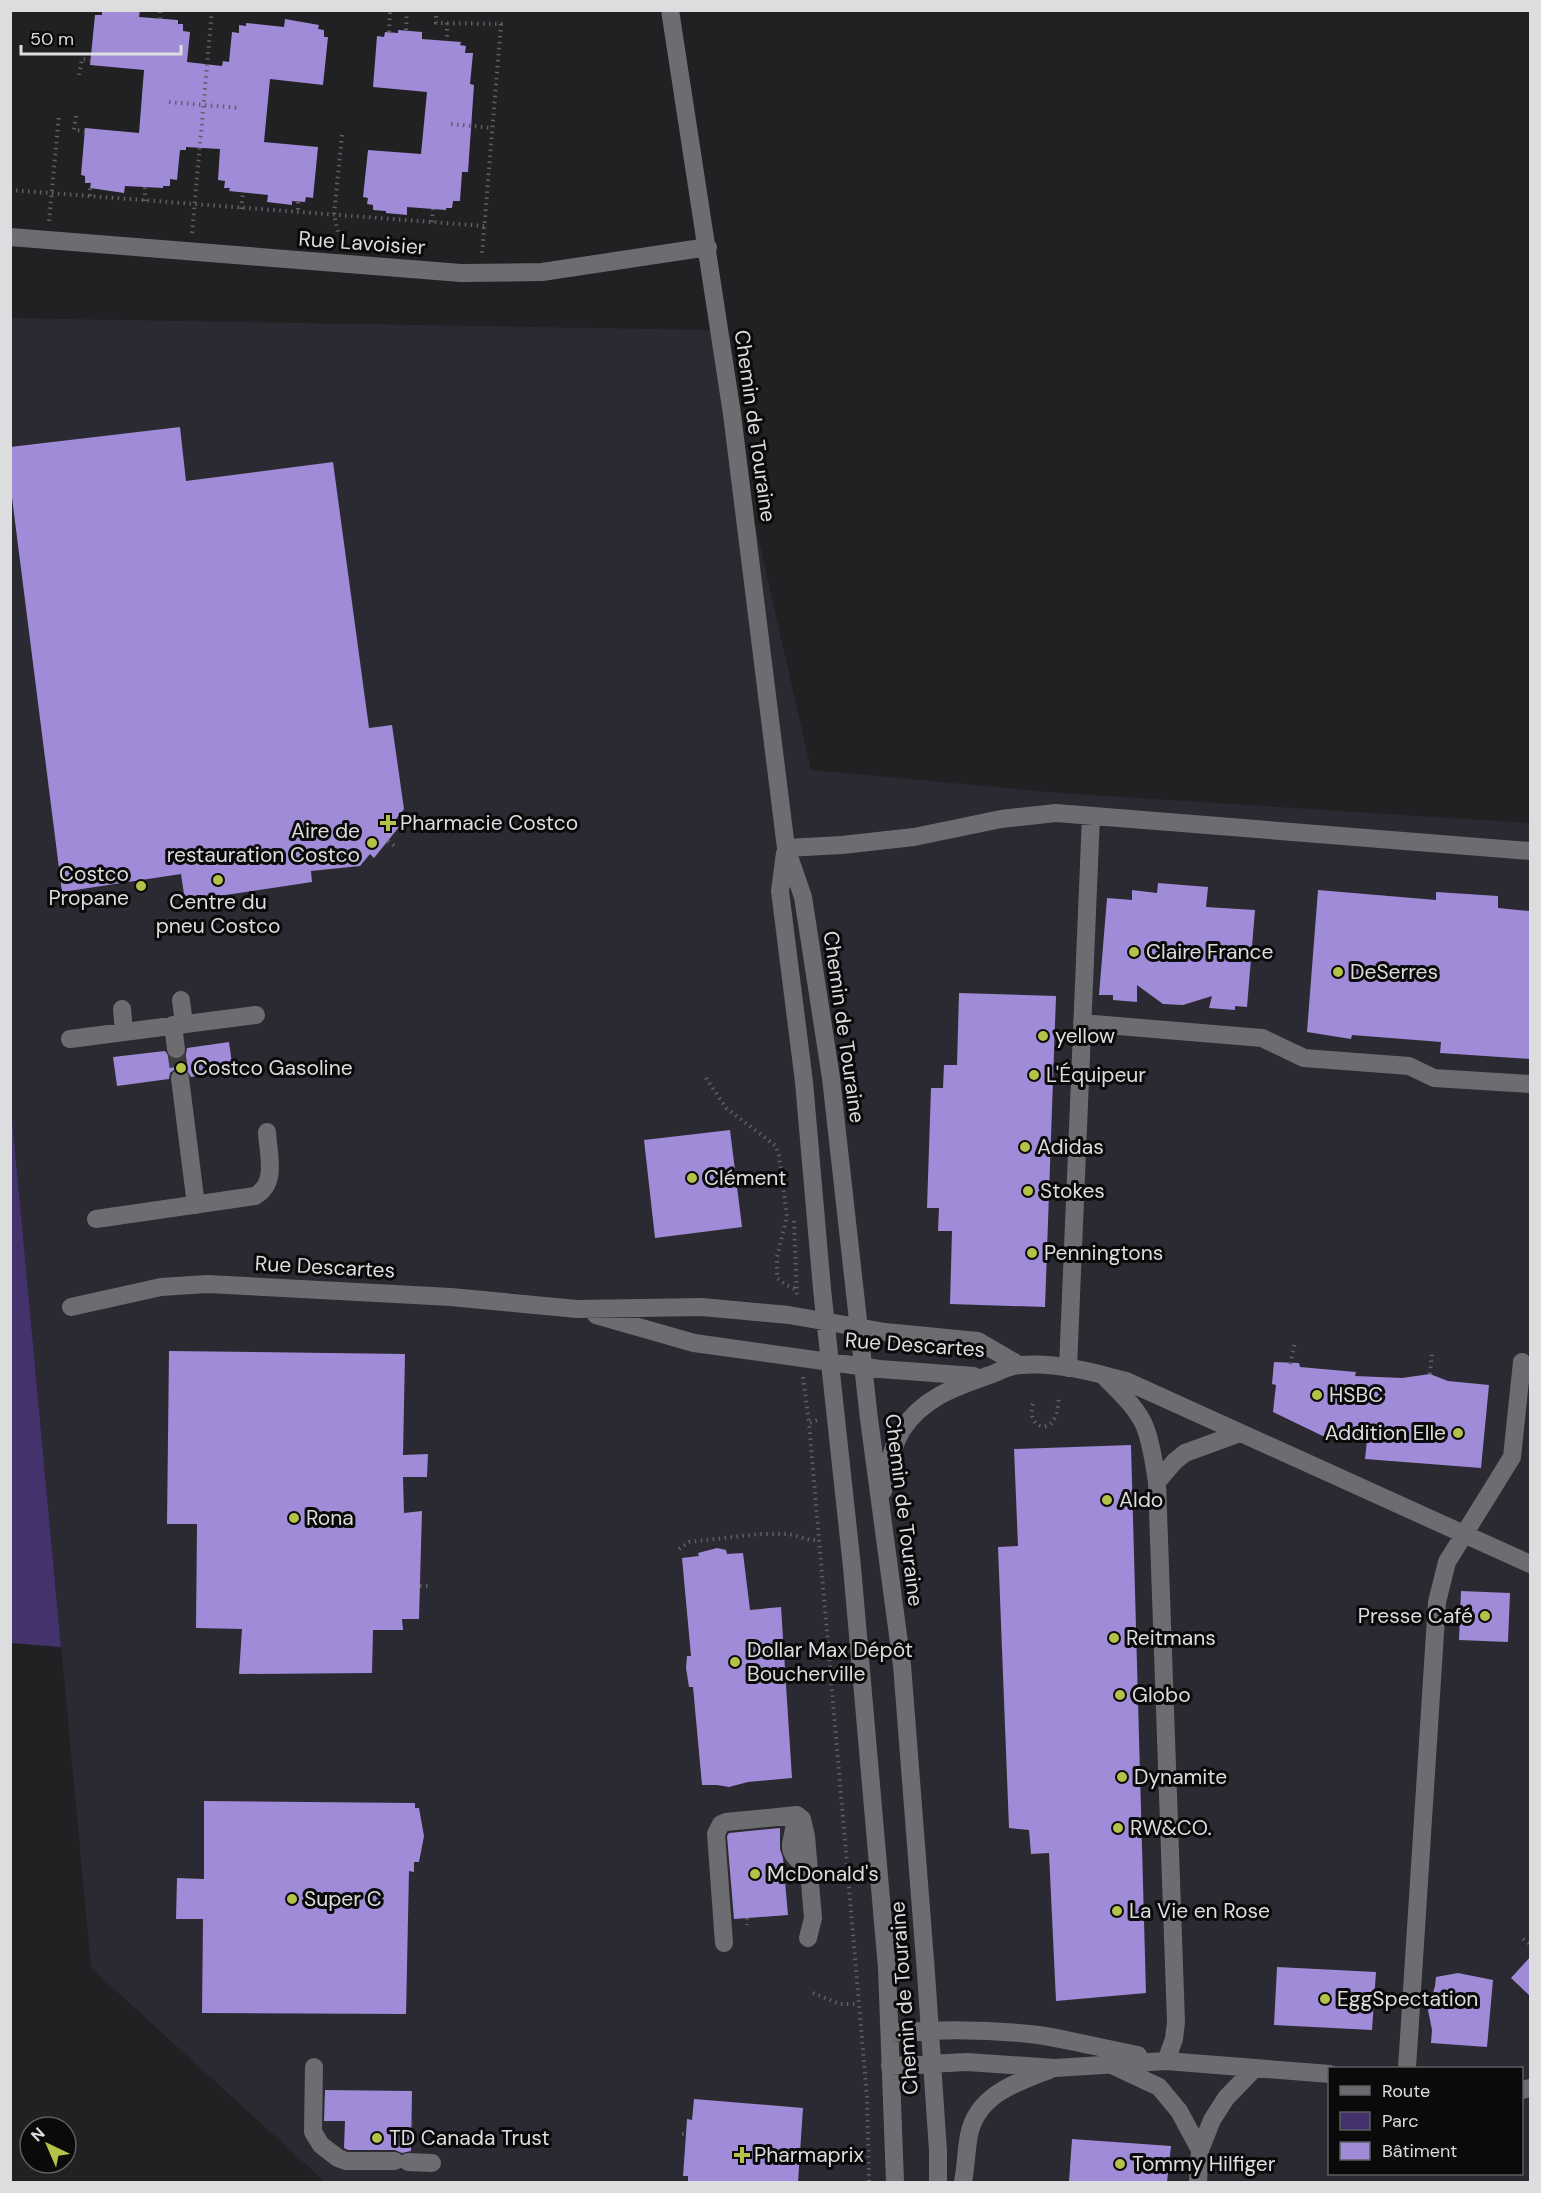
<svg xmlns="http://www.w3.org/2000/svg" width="1541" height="2193" font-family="'DM Sans',sans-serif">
<rect width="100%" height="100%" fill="#212023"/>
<path fill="#2b2931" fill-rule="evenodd" d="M10,318L711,330L811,770L1060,793L1530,823V2182H325L91,1968L11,1107ZM1330,2068H1522V2174H1330Z"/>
<path fill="#44326c" d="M11,1107L61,1647L11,1643Z"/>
<path fill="#9f8bd8" d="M102,10H140L139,17L178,20V24H183V31L190,32L187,62L222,66L223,61L229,62L232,32L239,33V25L246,26V23L284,27L285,19L319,25L318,29L324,30V37H328L323,85L270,79L264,142L318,147L313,198L306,197L305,202L292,201V205L267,202L268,195L229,191L230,188H224L225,181L218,180L220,149L186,147V150H180L177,180L170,179V186H163V188L125,186L124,193L90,188L91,183H85V176L81,175L85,128L139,133L144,70L90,65L95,15H102Z
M398,30L422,32V39L461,42L460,45L466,46L465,53H473L470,84L474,85L468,172H462L460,201H453L452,208H446V210L407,207V215L386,213V211L373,210V205L367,204L368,198L363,197L368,150L421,154L427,92L373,87L377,36L384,37L385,32L398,33Z
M180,427L186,481L333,462L369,728L392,725L404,809L394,822L399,827L374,858L370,854L360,866L311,871L312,882L185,901L181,874L62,892L10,482V447Z
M1158,883L1208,887L1206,907L1255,910L1247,1007L1235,1006V1010L1209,1008L1212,996L1183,1005L1163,1004L1137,985V1002L1113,1000V995H1099L1107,898L1132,900V890L1157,893Z
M1318,890L1436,900V892L1498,896V908L1530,911V1059L1440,1053L1441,1042L1352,1035L1351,1039L1307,1032Z
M959,993L1056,996L1045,1307L950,1304L952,1231H938L939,1208H927L931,1088H943L944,1065H957Z
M229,1042L233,1071L191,1077L185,1068L178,1067L170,1073L169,1079L117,1086L113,1057L165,1051L171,1059L178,1060L186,1054L187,1048Z
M730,1130L742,1227L655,1238L644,1140Z
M169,1351L405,1354L403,1455L428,1454L427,1477H403L404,1513L422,1511L419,1619H402L403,1630H373L372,1673L239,1674L242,1629L196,1628L197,1524H167Z
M1274,1362L1299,1363L1300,1367L1356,1372L1355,1376L1402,1378L1430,1374L1448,1381L1489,1385L1481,1468L1365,1459L1367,1440L1329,1439L1273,1412L1276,1385L1272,1384Z
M1131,1445L1146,1993L1056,2001L1049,1853L1031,1854L1029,1830L1009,1828L998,1547L1018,1546L1014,1449Z
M717,1548L726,1550L727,1554L743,1553L750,1610L781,1607L792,1778L748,1782L729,1787L717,1785H702L693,1687H689L686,1668L687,1656H691L682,1558L699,1556L698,1553Z
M1461,1591L1510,1593L1508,1642L1459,1640Z
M204,1801L415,1803V1808H419L424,1836L419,1862H414V1872L409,1871L406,2014L202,2013L203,1919H176L177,1878L204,1879Z
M780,1828V1849L783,1858L788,1915L734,1919L727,1836L729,1833Z
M1530,1957V1996L1511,1978Z
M1277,1967L1376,1972L1372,2030L1274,2025Z
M1458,1973L1493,1980L1487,2047L1431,2043L1432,2030L1428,2010L1435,1986L1436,1977Z
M325,2090L412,2091L411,2151L402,2153L395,2150H348L344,2148L345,2121H324Z
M694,2099L803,2108L798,2182H688V2176H683L686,2134L687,2119L692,2120Z
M1072,2139L1171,2146L1167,2182H1069Z"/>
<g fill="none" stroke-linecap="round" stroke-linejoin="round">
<path stroke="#3d3c3f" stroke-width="18" stroke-dasharray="18 9" stroke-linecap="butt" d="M176,1049L180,1078"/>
<path stroke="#605f62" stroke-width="4" stroke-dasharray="1.5 4.5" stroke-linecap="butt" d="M436,10V23L501,24L482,254
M105,11V10
M160,19V10
M447,23V41
M406,30L407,10
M389,32L390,10
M79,75L82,59L91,60
M169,102L240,108
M76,116L74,130L85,131
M451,124L492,128
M342,135L334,215L338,232L347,244
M10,190L484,226
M90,196V188
M145,201V187
M298,202V212
M241,209L243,193
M49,221L59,115
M432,222L433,209
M192,233L212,10
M388,841L397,848
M706,1078L726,1108L776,1146L779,1156L787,1216L777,1257V1278L786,1285L796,1289
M794,1221L797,1298
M1290,1364L1295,1343
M1430,1374L1432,1353
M803,1377L809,1423
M1033,1404C1026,1425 1048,1435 1055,1417C1058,1411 1058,1403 1059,1397
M817,1420L809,1423L867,2097L869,2182
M679,1549L689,1542L760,1534H789L810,1540H818
M420,1586H429
M1144,1912L1155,1911
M747,1918V1925
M1523,1939L1530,1944
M813,1993L840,2004H858
M411,2123H417
M682,2134H686"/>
<path stroke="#6d6c70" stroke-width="18" d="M670,10L732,414L786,848L803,897L831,1078L869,1419L902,1665L926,1973L938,2151V2182
M10,237L461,273L542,272L708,247
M786,848L842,845L914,837L1001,819L1056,813L1530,851
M785,853L780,891L804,1082L822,1289L852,1567L887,1968L895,2182
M181,1000L184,1024
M122,1009L124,1032
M1082,1023L1262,1038L1304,1058L1409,1066L1434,1078L1530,1084
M173,1025L176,1049
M70,1039L256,1015
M180,1078L196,1205
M96,1219L255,1196C278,1183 268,1155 267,1132
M71,1307L161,1287L207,1284L451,1297L577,1309L702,1307L789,1315L885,1332L978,1341L1019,1365
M596,1315L694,1343L880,1369L974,1376
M1068,1368L1091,816
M1104,1376C1118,1391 1137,1407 1145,1427C1152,1445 1154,1464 1157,1482L1176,2022L1174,2039L1166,2061
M1157,1482L1175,1461L1185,1453L1240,1433
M883,1491C888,1471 891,1448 902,1430C923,1397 956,1387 990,1375C1000,1371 1011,1365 1021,1365C1056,1362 1093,1372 1126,1381L1530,1564
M789,1816L795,1822C793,1845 782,1851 808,1867
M724,1943L716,1834L721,1824L726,1822L797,1815L802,1819L806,1836L813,1918L808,1938
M890,2033C939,2029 989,2029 1038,2035C1071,2040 1105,2049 1138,2055
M1110,2064L1159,2087L1179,2111L1200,2150L1212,2120L1226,2098L1255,2068
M890,2066L967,2062L1055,2068L1166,2061L1330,2074
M314,2067L313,2132L321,2145L338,2158L346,2161H395
M1407,2068L1437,1602L1447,1562L1512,1457L1522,1362
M1522,2090L1530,2088
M408,2162L432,2163
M963,2182C966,2167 966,2151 969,2135C977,2095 1015,2083 1049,2070
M1198,2182L1200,2150"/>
</g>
<g fill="#b4c24a" stroke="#0a0a0b" stroke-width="2">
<path d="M385 814h6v6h6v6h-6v6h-6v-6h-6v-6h6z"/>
<circle cx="372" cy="843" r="6"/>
<circle cx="218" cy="880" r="6"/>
<circle cx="141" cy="886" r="6"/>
<circle cx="1134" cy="952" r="6"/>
<circle cx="1338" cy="972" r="6"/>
<circle cx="1043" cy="1036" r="6"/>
<circle cx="181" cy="1068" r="6"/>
<circle cx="1034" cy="1075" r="6"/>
<circle cx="1025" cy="1147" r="6"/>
<circle cx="692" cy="1178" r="6"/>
<circle cx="1028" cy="1191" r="6"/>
<circle cx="1032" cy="1253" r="6"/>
<circle cx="1317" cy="1395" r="6"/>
<circle cx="1458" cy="1433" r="6"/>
<circle cx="1107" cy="1500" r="6"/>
<circle cx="294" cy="1518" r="6"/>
<circle cx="1485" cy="1616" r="6"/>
<circle cx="1114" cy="1638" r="6"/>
<circle cx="735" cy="1662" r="6"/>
<circle cx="1120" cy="1695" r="6"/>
<circle cx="1122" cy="1777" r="6"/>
<circle cx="1118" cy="1828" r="6"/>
<circle cx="755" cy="1874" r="6"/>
<circle cx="292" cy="1899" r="6"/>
<circle cx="1117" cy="1911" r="6"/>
<circle cx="1325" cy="1999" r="6"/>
<circle cx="377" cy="2138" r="6"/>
<path d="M739 2146h6v6h6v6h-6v6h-6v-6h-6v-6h6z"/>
<circle cx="1120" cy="2164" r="6"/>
</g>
<g text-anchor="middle" stroke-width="6" stroke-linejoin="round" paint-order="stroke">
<g font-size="21" fill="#dddddf" stroke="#0a0a0b">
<text transform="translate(362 243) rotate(4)" y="7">Rue Lavoisier</text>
<text transform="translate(755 426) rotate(82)" y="7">Chemin de Touraine</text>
<text transform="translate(844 1027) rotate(82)" y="7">Chemin de Touraine</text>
<text transform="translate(325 1267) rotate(3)" y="7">Rue Descartes</text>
<text transform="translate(915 1345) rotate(4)" y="7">Rue Descartes</text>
<text transform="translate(904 1510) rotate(83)" y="7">Chemin de Touraine</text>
<text transform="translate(904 1998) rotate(-94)" y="7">Chemin de Touraine</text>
</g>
<g font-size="21" fill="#dddddf" stroke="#0a0a0b" text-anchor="start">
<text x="400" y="830">Pharmacie Costco</text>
<text x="360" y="838" text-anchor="end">Aire de<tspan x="360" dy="24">restauration Costco</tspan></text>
<text x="129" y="881" text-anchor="end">Costco<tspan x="129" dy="24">Propane</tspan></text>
<text x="218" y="909" text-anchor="middle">Centre du<tspan x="218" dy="24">pneu Costco</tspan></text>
<text x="1146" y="959">Claire France</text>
<text x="1350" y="979">DeSerres</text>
<text x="1055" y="1043">yellow</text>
<text x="193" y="1075">Costco Gasoline</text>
<text x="1046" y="1082">L'Équipeur</text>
<text x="1037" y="1154">Adidas</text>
<text x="704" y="1185">Clément</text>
<text x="1040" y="1198">Stokes</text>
<text x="1044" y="1260">Penningtons</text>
<text x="1329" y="1402">HSBC</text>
<text x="1446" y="1440" text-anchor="end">Addition Elle</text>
<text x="1119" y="1507">Aldo</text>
<text x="306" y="1525">Rona</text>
<text x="1473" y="1623" text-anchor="end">Presse Café</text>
<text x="1126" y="1645">Reitmans</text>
<text x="747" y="1657">Dollar Max Dépôt<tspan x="747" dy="24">Boucherville</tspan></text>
<text x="1132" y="1702">Globo</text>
<text x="1134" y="1784">Dynamite</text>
<text x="1130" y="1835">RW&amp;CO.</text>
<text x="767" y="1881">McDonald's</text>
<text x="304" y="1906">Super C</text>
<text x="1129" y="1918">La Vie en Rose</text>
<text x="1337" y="2006">EggSpectation</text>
<text x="389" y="2145">TD Canada Trust</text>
<text x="754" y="2162">Pharmaprix</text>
<text x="1132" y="2171">Tommy Hilfiger</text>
</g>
</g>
<rect width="1541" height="2193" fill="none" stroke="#dddddf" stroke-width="24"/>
<rect x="1328" y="2067" width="195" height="108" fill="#0a0a0b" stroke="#5e5e60" stroke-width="1.5"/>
<rect x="1340" y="2086" width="30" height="9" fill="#6d6c70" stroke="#5e5e60" stroke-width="1.5"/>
<text x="1382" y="2097" font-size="18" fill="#dddddf">Route</text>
<rect x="1340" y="2112" width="30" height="18" fill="#44326c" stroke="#5e5e60" stroke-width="1.5"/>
<text x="1382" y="2127" font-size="18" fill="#dddddf">Parc</text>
<rect x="1340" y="2142" width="30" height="18" fill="#9f8bd8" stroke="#5e5e60" stroke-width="1.5"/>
<text x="1382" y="2157" font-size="18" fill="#dddddf">Bâtiment</text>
<g transform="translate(48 2145) rotate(316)"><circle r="28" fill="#0a0a0b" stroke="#5e5e60" stroke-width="1.5"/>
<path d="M0-4.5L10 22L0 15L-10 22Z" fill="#b4c24a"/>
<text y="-9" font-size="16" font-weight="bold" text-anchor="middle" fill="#dddddf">N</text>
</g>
<path d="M21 45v9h160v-9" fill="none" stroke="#dddddf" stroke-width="3"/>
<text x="30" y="45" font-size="18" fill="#dddddf" stroke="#0a0a0b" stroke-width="4.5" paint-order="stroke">50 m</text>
</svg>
